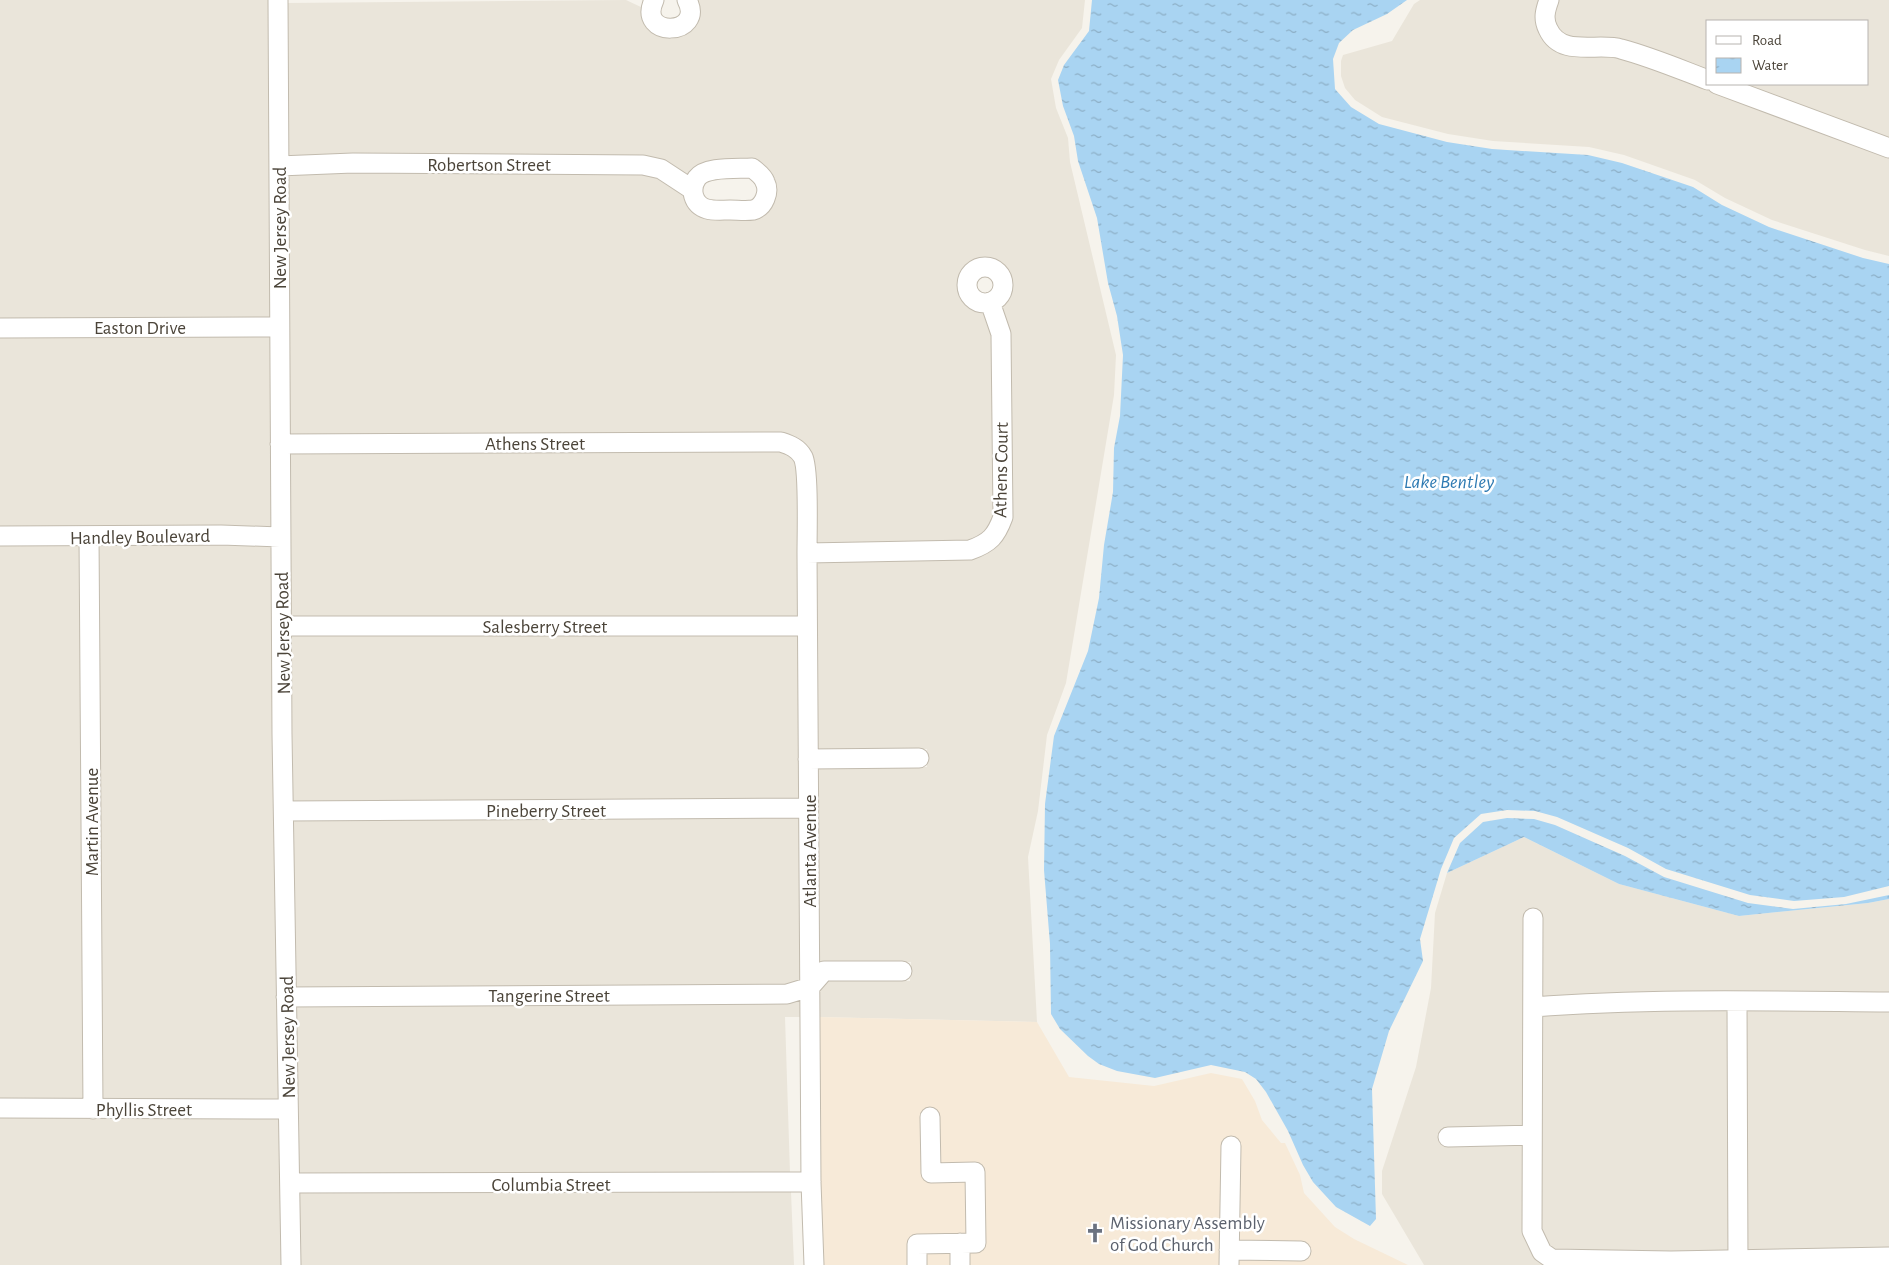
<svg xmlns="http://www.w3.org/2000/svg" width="1889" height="1265" font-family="'Alegreya Sans',sans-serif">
<defs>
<pattern id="water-ripples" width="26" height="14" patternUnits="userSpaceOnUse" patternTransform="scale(1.25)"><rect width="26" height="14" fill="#a9d4f2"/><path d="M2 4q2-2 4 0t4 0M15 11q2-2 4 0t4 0" fill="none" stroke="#8caec5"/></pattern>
</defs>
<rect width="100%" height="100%" fill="#f6f3ec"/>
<path fill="#eae5da" d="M0,0H269L271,318L0,319Z
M626,0L643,8L652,31L661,37L671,39L682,36L691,30L696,0H1085L1082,28L1059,60L1051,79L1056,108L1068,138L1070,162L1116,355L1114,395L1066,683L1047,735L1038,811L1028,857L1037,1022L818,1017L819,990L827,981H910L911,962H824L818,965L816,768L927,767V749L816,750L815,562L971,559L990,552L1003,539L1011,516L1001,307L1007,300L1011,289L1009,275L1003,266L995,260L985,258L975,260L962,271L959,281V292L964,302L974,310L985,313L993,336L994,515L990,527L980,537L969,541L815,543L809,450L799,438L781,432L289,435L288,175L353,173L642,174L659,178L685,195L694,212L703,218L713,220L754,219L765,213L752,159L704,162L695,167L688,176L666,161L643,156L353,154L288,156L286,3Z
M1420,0H1540L1558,52L1572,56L1616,57L1630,61L1889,157V256L1865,250L1772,220L1725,198L1695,180L1624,155L1589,147L1493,141L1448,134L1382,117L1355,100L1345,88L1341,76V61L1343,55L1392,41L1414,4Z
M1558,0H1889V138L1743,84H1868V21H1708V70L1635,43L1617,38H1574L1564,34L1557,27L1553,19Z
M160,336H271L272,527L119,525L0,527V338Z
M780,451L788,454L795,462L797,474L799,616L290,617L289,453Z
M119,544L272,546L280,1099H101L98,545Z
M0,546H81L84,1099H0Z
M291,635H799L800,799L293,802Z
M800,818L801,980L786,984L294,988L293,820Z
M1524,837L1619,884L1739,916L1868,903L1889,899V1265H1424L1382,1194V1171L1416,1067L1431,988L1435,913L1447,873Z
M801,999L802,1017H785L790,1173L298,1174L295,1006L786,1003Z
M0,1118H280L282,1265H0Z
M791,1192L794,1265H299L298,1193Z"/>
<path fill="#f7ead8" d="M818,1017L1037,1022L1069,1077L1154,1086L1211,1073L1242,1079L1255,1101L1262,1120L1281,1143H1285L1300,1175L1304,1193L1335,1227L1354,1239L1408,1265H822Z"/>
<path fill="url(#water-ripples)" d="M1092,0H1407L1387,14L1353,30L1339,43L1333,59L1335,89L1351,107L1379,124L1447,142L1492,149L1588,155L1622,163L1693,187L1722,205L1769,227L1863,258L1889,264V886L1844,897L1794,901L1750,895L1666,869L1628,848L1557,817L1535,811L1507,810L1481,814L1454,838L1441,869L1420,939L1423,961L1389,1031L1372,1089L1376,1219L1370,1226L1336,1207L1313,1182L1303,1165L1288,1131L1266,1092L1256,1079L1245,1072L1211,1065L1155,1078L1117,1071L1099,1064L1088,1056L1060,1029L1051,1014L1050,944L1044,870L1045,804L1054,736L1088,651L1099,598L1104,545L1113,492L1114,448L1120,416L1123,355L1117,316L1108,283L1097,218L1078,161L1074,136L1063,106L1058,80L1064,65L1089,31Z
M1507,818L1534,819L1555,825L1625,856L1664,877L1748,903L1793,909L1846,904L1889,895V899L1868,903L1739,916L1619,884L1524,837L1447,873L1460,843L1483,822Z"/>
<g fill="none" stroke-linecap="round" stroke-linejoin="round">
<defs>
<path id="minor" d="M278,0L282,734L291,1265
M654,0C636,39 706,36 687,0
M1549,0C1545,11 1543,19 1548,29C1561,58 1598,42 1621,49C1651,57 1679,69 1708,80
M1717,84L1889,148
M279,166L353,163L643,165L661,169L693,190
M752,168C757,172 763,176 765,182C770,192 764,207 753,210C746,211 737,210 730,210C722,210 714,211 707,209C693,205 689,189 697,178C706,166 737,169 752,168Z
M967 285a18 18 0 1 1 36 0a18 18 0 1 1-36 0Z
M0,328L279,327
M280,444L781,442C790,445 798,448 803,457C809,469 807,536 807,553L811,1182L814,1265
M0,536L221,535L280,537
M89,536L93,1109
M807,553L970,550C990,543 996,536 1003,517L1001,334L990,302
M282,626H807
M808,759L919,758
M284,811L808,808
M1533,918L1532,1231L1542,1252L1552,1259L1671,1261L1889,1257
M286,997L787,994L810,987L824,971H902
M1737,1001L1738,1265
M1533,1007C1651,998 1770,1001 1889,1002
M0,1108L288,1109
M1448,1137L1532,1135
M290,1183L811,1182
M960,1243V1265
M1229,1250L1301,1251
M917,1265V1244L976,1243L975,1172L931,1173L930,1117
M1229,1265L1231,1146"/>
</defs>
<use href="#minor" stroke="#c2bbae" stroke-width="21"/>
<use href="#minor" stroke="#fff" stroke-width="19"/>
</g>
<defs>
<symbol id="church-bare" viewBox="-9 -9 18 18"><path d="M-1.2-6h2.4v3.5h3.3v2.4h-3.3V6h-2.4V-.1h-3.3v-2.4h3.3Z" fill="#6b7280" stroke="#fff" stroke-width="2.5" paint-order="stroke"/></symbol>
</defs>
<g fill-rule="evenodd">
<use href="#church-bare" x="1081" y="1219" width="28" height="28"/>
</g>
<g text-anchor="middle" stroke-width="5" stroke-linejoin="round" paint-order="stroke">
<g font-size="19" fill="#4b4439" stroke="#fff">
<text x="489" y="171">Robertson Street</text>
<text transform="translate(279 228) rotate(-90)" y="7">New Jersey Road</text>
<text x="140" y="334">Easton Drive</text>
<text x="535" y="450">Athens Street</text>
<text transform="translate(1000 470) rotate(-89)" y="7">Athens Court</text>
<text transform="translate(140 536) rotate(-1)" y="7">Handley Boulevard</text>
<text x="545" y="633">Salesberry Street</text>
<text transform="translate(282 633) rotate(-91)" y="7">New Jersey Road</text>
<text x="546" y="817">Pineberry Street</text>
<text transform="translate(91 822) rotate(-90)" y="7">Martin Avenue</text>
<text transform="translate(809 851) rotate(-90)" y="7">Atlanta Avenue</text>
<text x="549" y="1002">Tangerine Street</text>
<text transform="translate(287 1037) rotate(-91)" y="7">New Jersey Road</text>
<text x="144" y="1116">Phyllis Street</text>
<text x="551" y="1191">Columbia Street</text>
</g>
<g font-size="19" fill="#5b616d" stroke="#fff" text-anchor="start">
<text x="1110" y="1229">Missionary Assembly<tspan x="1110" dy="22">of God Church</tspan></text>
</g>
<g font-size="20" font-style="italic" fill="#2e7ab2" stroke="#fff">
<text x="1449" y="488">Lake Bentley</text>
</g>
</g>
<rect x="1706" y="20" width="162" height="65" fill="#ffffff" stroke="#b7b4b0"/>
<rect x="1716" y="36" width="25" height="8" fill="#ffffff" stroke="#b7b4b0"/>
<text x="1752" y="45" font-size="15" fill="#4b4439">Road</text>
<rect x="1716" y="58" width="25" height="15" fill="url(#water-ripples)" stroke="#b7b4b0"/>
<text x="1752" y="70" font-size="15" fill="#4b4439">Water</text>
</svg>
